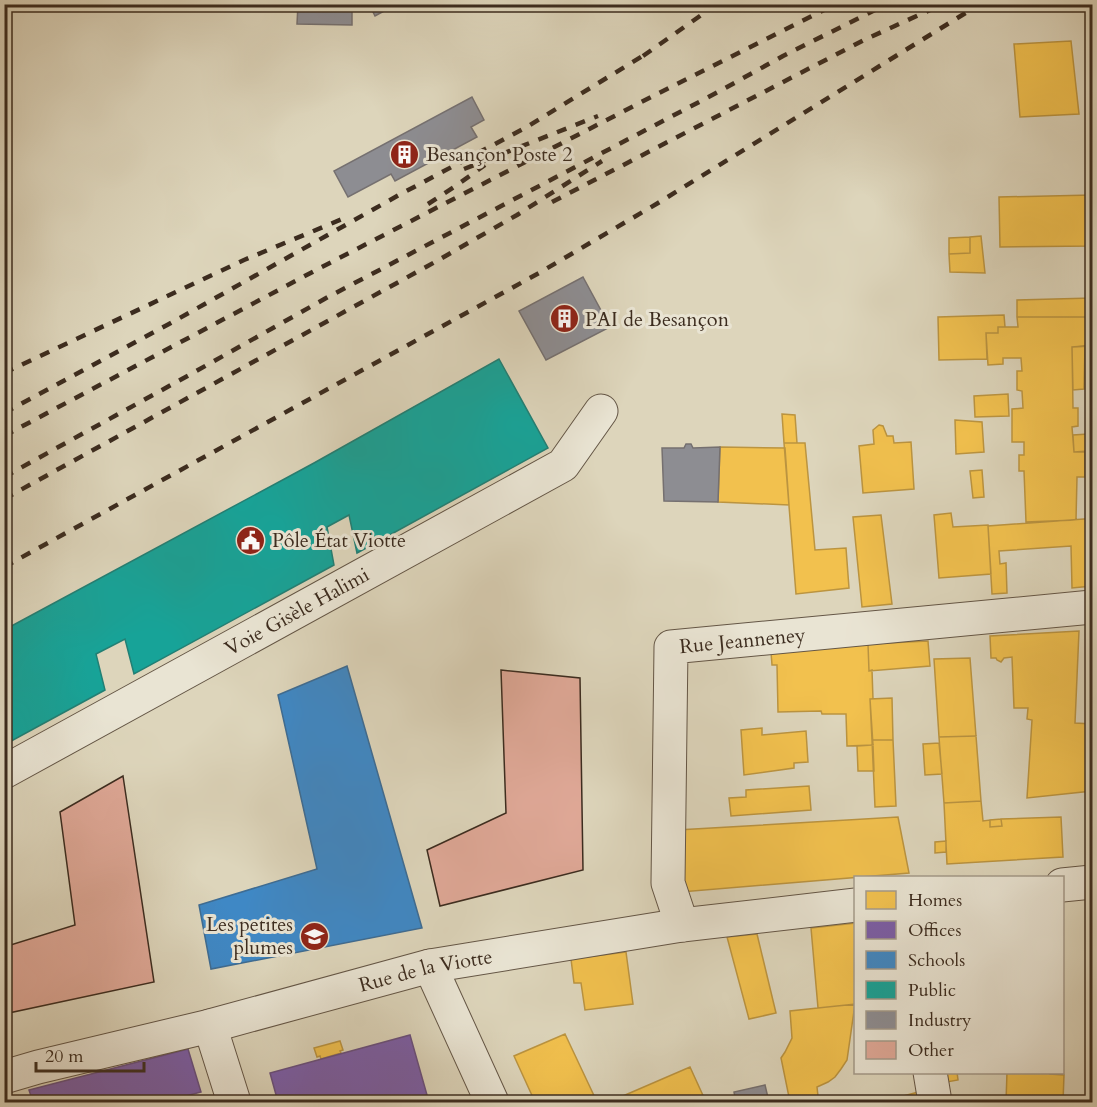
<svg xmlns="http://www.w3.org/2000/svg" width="1097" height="1107" font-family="Cardo,serif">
<rect width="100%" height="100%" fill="#ddd5bb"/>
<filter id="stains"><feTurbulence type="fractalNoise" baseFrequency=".00333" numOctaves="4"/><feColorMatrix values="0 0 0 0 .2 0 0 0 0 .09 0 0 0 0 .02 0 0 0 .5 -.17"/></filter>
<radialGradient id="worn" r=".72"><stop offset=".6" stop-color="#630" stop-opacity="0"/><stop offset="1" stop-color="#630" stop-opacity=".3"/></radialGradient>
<path fill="#f2c14e" stroke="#bb9440" stroke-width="1.5" d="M1071,41L1079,114L1020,117L1014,44Z
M1092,195V246L1000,247L999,197Z
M981,236L985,273L950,272L949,254L970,253V237Z
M970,237V253L949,254V238Z
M1092,298V331H1087L1086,317H1017V300Z
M1004,315L1005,327H998V333H986L987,359L939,360L938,317Z
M1017,317H1086L1087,331H1092V346L1072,347L1073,408H1078V426L1072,427L1074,452H1085V477H1077L1076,520L1026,522L1024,471H1019V455H1024V442H1012V409L1023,408L1022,391L1017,390V371H1022L1021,358H1003V364L988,365L986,333H998V327H1018Z
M1085,346L1084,389L1073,390L1072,347Z
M1008,394L1009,416L975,417L974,396Z
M782,414L795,415L797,443H784Z
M955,420L982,422L984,452L956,454Z
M879,425L883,426L887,436H893L894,443L911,442L914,489L863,493L859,446L874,444L873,430Z
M1088,434V451L1074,452L1073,435Z
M784,443H805L815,550L846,548L849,588L796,594Z
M720,447L785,448L789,505L718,502Z
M982,470L984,497L973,498L970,471Z
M951,513L953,527L988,525L991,574L939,578L934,515Z
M881,515L892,604L862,607L853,517Z
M1084,519H1092V586L1072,588L1071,546L999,551L1000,564L1006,563L1007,593L992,594L988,526Z
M1079,631L1075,723L1092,724V791L1027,798L1032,720L1027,719L1028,708H1014L1012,657L1004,658L1001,662L997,660L996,658H991L990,636Z
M928,641L930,666L869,671L868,644Z
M868,644L869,671L872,670L873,699H870L873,745L847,746L846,714H822L821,711L778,712L777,665H772L771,652Z
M970,658L976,736L939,737L934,659Z
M892,698L893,740H872L870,699Z
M762,728V735L806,731L808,762L794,763V768L744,775L741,730Z
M976,736L981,801L944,803L939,737Z
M872,740H893L896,806L875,807Z
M939,743L942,774L925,775L923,744Z
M873,745L874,771H858L857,746Z
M809,786L811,810L731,816L729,798L746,797V790Z
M981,801L983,821L990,820V827L1002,826L1001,819L1061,817L1063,857L947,864L944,803Z
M898,817L909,873L681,892L677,830Z
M1001,819L1002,826L990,827V820Z
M946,841V852L935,853V842Z
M856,923V1004L818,1008L811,928Z
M757,934L776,1013L749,1019L727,937Z
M626,952L633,1004L585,1010L581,983H574L571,959Z
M855,1004L847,1060L841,1069L835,1077L828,1082L817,1087L818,1096L822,1097L823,1102H790L781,1058L785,1052L792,1038L790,1011Z
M565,1034L597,1102H535L514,1056Z
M340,1041L343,1050L340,1051L341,1053L321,1059L320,1056L317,1057L314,1048Z
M690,1067L706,1102H609Z
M934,1072H957L958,1080L936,1084Z
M1007,1072H1050V1074L1064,1075L1063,1102H1006Z
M922,1091L923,1102H897L900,1097Z
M24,1096L26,1102H4V1101Z"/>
<path fill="#7b5ea7" stroke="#684f7e" stroke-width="1.5" d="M410,1035L427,1095L399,1102H278L270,1073Z
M188,1049L201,1092L163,1102H33L29,1090Z"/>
<path fill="#3f88c5" stroke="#3e6c93" stroke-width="1.5" d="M347,666L422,928L211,969L199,905L317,869L278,695Z"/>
<path fill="#17a398" stroke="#227f74" stroke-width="1.5" d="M499,359L548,448L357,553L349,515L327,527L334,565L134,674L125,639L96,654L105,690L4,745V630L314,463Z"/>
<path fill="#8d8d92" stroke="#757070" stroke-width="1.5" d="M298,4H352V25L297,24Z
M369,4H397L375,16Z
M472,97L484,120L471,127L477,137L395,181L391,174L348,197L334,171Z
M583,277L610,327L546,360L519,311Z
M686,444H691L693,448L720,447L718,502L664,501L662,448H684Z
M765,1085L769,1102H736L734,1092Z"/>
<path fill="#dfa897" stroke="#3c2c1f" stroke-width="1.5" d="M501,670L580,678L583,870L440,906L427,850L506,813Z
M123,776L154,982L4,1014V947L75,925L60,812Z"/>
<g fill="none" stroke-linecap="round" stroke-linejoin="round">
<defs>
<g id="minor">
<path id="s1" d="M4,772L563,465L601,411"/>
<path d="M1062,885L1092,882"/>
<path id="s2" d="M682,925L668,883L671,647L1092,607"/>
<path d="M430,966L492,1102"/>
<path d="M210,1026L234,1102"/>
<path d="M930,1072L935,1102"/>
<path id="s3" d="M4,1077L38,1067L210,1026L430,966L682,925L856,905"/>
</g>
</defs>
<use href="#minor" stroke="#645646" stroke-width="35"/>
<use href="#minor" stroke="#e9e4d3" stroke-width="33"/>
<path stroke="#3c2c1f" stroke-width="4.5" stroke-dasharray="10 10" stroke-linecap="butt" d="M643,56L717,4
M464,169L598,116
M552,202L864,40L943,4
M428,204L457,185L485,165
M4,373L244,260L347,217
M4,413L169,324L399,195L525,128L649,52
M4,436L318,269L657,94L836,4
M4,477L191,374L328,297L718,92L783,56L887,4
M4,499L435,262L517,215L602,161
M4,567L539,273L658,203L980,4"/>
</g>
<defs>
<symbol id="building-disc" viewBox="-11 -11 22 22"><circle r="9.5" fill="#8f2418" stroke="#e9e4d3"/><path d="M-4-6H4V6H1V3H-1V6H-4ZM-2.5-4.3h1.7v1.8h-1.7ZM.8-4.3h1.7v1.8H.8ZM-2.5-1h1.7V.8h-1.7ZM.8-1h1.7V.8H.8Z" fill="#fff"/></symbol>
<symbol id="civic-disc" viewBox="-11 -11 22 22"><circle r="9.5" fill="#8f2418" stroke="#e9e4d3"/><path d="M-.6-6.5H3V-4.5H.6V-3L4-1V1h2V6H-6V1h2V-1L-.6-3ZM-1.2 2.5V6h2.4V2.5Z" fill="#fff"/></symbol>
<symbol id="school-disc" viewBox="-11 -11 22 22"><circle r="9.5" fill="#8f2418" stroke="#e9e4d3"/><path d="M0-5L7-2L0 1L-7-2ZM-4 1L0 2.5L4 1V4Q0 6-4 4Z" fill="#fff"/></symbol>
</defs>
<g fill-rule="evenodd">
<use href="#building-disc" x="388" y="138" width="33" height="33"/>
<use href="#building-disc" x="548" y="302" width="33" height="33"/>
<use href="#civic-disc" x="234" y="524" width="33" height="33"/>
<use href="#school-disc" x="298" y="920" width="33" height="33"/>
</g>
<g text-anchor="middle" stroke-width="6" stroke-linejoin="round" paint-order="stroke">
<g font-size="20" fill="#3c2c1f" stroke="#e9e4d3" text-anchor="start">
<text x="426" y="161">Besançon Poste 2</text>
<text x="585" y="326">PAI de Besançon</text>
<text x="272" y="547">Pôle État Viotte</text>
<text x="293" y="931" text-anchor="end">Les petites<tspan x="293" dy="23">plumes</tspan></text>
</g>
<g font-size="20" fill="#3c2c1f" stroke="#e9e4d3">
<text dy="7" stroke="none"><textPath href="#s1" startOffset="334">Voie Gisèle Halimi</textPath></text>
<text dy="7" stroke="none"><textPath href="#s2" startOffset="352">Rue Jeanneney</textPath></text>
<text dy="7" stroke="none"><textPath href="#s3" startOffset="435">Rue de la Viotte</textPath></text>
</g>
</g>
<rect width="1097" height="1107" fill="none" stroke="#ddd5bb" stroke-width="24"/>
<rect x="6" y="6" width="1085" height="1095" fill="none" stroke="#3c2c1f" stroke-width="3"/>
<rect x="12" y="12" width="1073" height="1083" fill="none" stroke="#3c2c1f" stroke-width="1.5"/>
<rect x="854" y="876" width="210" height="198" fill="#e9e4d3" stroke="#a49a8b" stroke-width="1.5"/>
<rect x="866" y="891" width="30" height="18" fill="#f2c14e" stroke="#a49a8b" stroke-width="1.5"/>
<text x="908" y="906" font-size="18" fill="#3c2c1f">Homes</text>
<rect x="866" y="921" width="30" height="18" fill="#7b5ea7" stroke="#a49a8b" stroke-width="1.5"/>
<text x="908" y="936" font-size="18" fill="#3c2c1f">Offices</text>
<rect x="866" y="951" width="30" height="18" fill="#3f88c5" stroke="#a49a8b" stroke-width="1.5"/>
<text x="908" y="966" font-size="18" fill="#3c2c1f">Schools</text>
<rect x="866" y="981" width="30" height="18" fill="#17a398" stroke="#a49a8b" stroke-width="1.5"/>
<text x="908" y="996" font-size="18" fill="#3c2c1f">Public</text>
<rect x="866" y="1011" width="30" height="18" fill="#8d8d92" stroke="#a49a8b" stroke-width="1.5"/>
<text x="908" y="1026" font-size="18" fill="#3c2c1f">Industry</text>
<rect x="866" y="1041" width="30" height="18" fill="#dfa897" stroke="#a49a8b" stroke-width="1.5"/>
<text x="908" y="1056" font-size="18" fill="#3c2c1f">Other</text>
<path d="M36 1062v9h108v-9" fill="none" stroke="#3c2c1f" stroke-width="3"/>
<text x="45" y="1062" font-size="18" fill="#3c2c1f" stroke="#e9e4d3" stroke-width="4.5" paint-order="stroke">20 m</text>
<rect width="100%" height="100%" filter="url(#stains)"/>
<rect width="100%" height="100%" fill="url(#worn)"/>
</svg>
